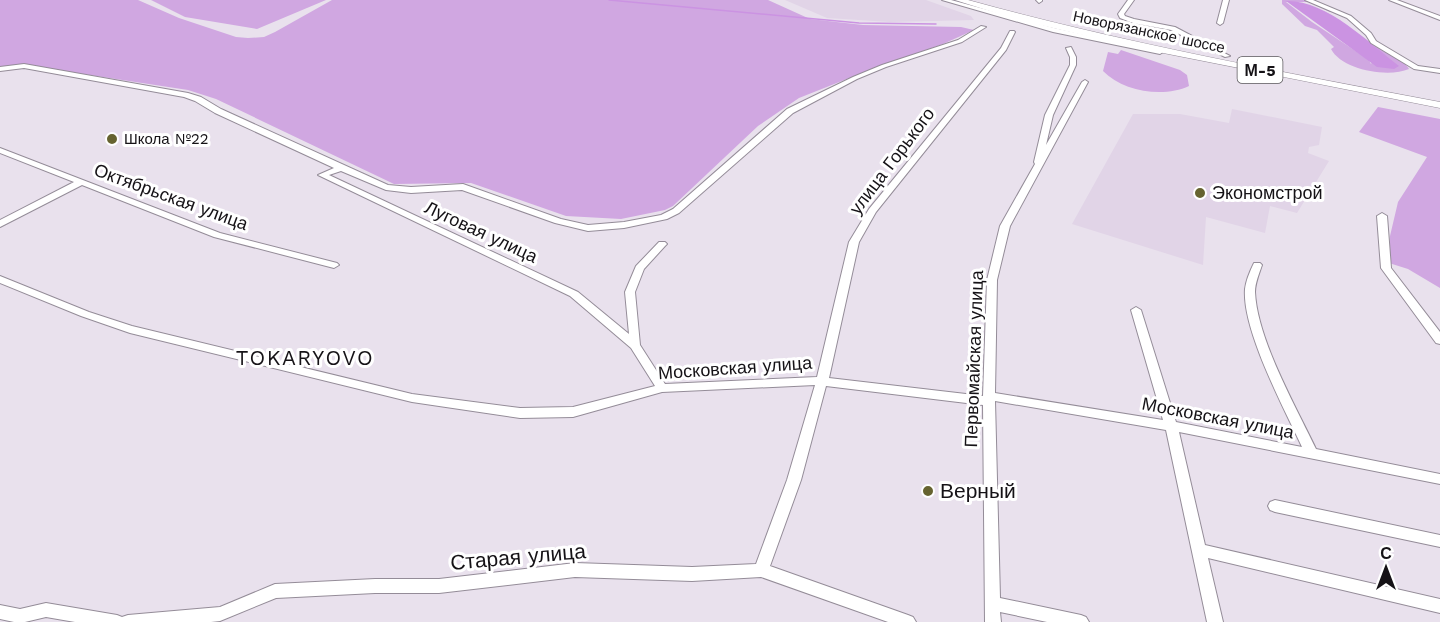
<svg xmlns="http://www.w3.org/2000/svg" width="1440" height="622" font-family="'Work Sans',sans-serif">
<rect width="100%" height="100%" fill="#e9e1ed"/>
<path fill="#e1d4e7" d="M785,0H926L971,16L974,20L890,22L827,18Z
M1232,109L1322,127L1319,145L1309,147L1308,153L1329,161L1297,213L1270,206L1265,233L1206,217L1203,265L1072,224L1133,114H1180L1229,123Z"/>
<path fill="#d0a7e1" d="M0,0H138L179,18L236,37L248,38L264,37L275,32L332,0H768L810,19L863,25L961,27L974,30L943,44L872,69L799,98L758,126L673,206L665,210L621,219L566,216L471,183L394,184L216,99L188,90L24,65L0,67Z
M151,0H326L257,29L185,17Z
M1282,0H1306L1332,11L1330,12L1309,2H1286L1312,22L1369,60L1371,64L1378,50L1374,45C1382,49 1406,62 1409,69C1388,78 1342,70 1331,49L1334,47L1317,30L1305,26L1282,4Z
M1121,50L1180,70L1187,75L1189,86C1164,98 1123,92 1103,71L1108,52L1118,54Z
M1378,107L1440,119V288L1408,269L1389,263L1390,236L1398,202L1427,157L1359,132Z"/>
<path fill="#cb93e2" d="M1286,1C1327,0 1369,43 1399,66L1394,69L1377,67Z"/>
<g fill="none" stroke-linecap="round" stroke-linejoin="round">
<path stroke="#cb93e2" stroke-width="1.5" d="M609,0L859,23L936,24"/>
<defs>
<path id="minor" d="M942,0H951L1054,28L1163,52L1160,54L1053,32Z
M1036,0H1042V1L1039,3Z
M1128,0H1134L1124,14L1125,16L1134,19L1175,27L1230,56L1225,57L1171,30L1133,23L1120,18L1118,14Z
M1223,0H1229L1223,23L1220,25L1217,23Z
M1305,0H1313L1351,16L1371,33L1376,41L1418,66L1440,69V73L1414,69L1371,43L1366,35L1347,18Z
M1389,0H1397L1440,16V20Z
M981,26L986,27L962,42L886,67L857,79L793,113L679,213L667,219L624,228L588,231L555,223L462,190L411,193L386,190L341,171L329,175L578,292L629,334L625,292L636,266L659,242H665L667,244L665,246L644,269L635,292L640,345L665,384L817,377L849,242L869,209L1001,48L1010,31H1014L1015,32L1006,50L876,212L859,242L829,378L983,396L987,280L1000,226L1035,164L1034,162L1045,115L1070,65V57L1066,48L1071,47L1076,57V65L1053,115L1046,145L1082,82L1085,80L1088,82L1010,226L997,280L995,393L1163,420L1131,310L1136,307L1141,310L1176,422L1302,447C1284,408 1242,330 1245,289C1246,281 1250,271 1254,263H1260L1262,265C1259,274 1255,283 1255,292C1257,339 1296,407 1316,449L1440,474V484L1179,432L1205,545L1440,599V613L1208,558L1223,622H1207L1166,430L995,401L1000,598L1081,615L1086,617L1089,622H1047L1000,612L1001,622H985L983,405L826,386L801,480L770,566L908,615L913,617L916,622H888L761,577L692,581L575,577L439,593H375L276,598L220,621L211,622H75L46,617L25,622H14L0,619V605L20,609L46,603L117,615L122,617L128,615L220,607L275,584L375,579H439L575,563L692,567L756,564L787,480L815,385L662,392L573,417L520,418L412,402L130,333L81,316L0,283V276L89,312L132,326L412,394L520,408L573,407L655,386L631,348L570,296L318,175L334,168L215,113L195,101L184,97L24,68L0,71V67L24,64L188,93L201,97L221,109L388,185L411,187L463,184L561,219L588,225L624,222L661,215L673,209L787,109L853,77L882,65L958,40Z
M0,148L220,233L337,263L339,265L334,268L214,237L82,185L0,227V220L74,182L0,153Z
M1382,213L1387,216L1391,268L1440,332V344L1436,343L1381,268L1377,216Z
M1275,500L1440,535V547L1275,512L1270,510L1268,506L1270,502Z"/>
<path id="highway" d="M955,0H968C1123,43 1282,72 1440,102V108L1138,48L1015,19Z"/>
</defs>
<use href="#minor" stroke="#948c98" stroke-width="2"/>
<use href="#highway" stroke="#948c98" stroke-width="1"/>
<use href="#minor" fill="#fff" fill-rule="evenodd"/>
<use href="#highway" fill="#fff" fill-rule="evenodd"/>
</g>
<g fill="#666330" stroke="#fff" stroke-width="2">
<circle cx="112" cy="139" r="6"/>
<circle cx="1200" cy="193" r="6"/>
<circle cx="928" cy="491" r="6"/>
</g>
<g text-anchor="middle" stroke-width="6" stroke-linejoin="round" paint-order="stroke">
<g font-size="15" fill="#151216" stroke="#fff">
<text transform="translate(1149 32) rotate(12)" y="5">Новорязанское шоссе</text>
</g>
<g font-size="15" fill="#151216" stroke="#fff" text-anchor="start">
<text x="124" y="144">Школа №22</text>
</g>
<rect fill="#fff" stroke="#5b595c" stroke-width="1.5" x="1237.5" y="57" width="45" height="26" rx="4.5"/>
<g font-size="16" font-weight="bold" fill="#151216">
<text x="1260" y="76">М-5</text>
</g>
<g font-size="18" fill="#151216" stroke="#fff">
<text transform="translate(892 161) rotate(-53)" y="6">улица Горького</text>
<text transform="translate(171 197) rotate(20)" y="6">Октябрьская улица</text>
<text transform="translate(481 232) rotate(25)" y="6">Луговая улица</text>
<text transform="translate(974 359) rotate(-88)" y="6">Первомайская улица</text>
<text transform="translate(735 368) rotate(-4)" y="6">Московская улица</text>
<text transform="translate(1218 418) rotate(11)" y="6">Московская улица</text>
</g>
<g font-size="18" fill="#151216" stroke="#fff" text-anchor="start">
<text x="1212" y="199">Экономстрой</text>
</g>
<g font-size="21" letter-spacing="1.5" fill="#151216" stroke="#fff">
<text x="305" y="365">TOKARYOVO</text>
</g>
<g font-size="21" fill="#151216" stroke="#fff" text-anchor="start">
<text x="940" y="498">Верный</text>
</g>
<g font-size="21" fill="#151216" stroke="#fff">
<text transform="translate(518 557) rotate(-5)" y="7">Старая улица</text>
</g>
</g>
<g transform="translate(1386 568)" stroke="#ffffff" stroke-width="4.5" paint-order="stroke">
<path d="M0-4.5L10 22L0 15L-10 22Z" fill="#151216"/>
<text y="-9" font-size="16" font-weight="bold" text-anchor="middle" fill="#151216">С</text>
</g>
</svg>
